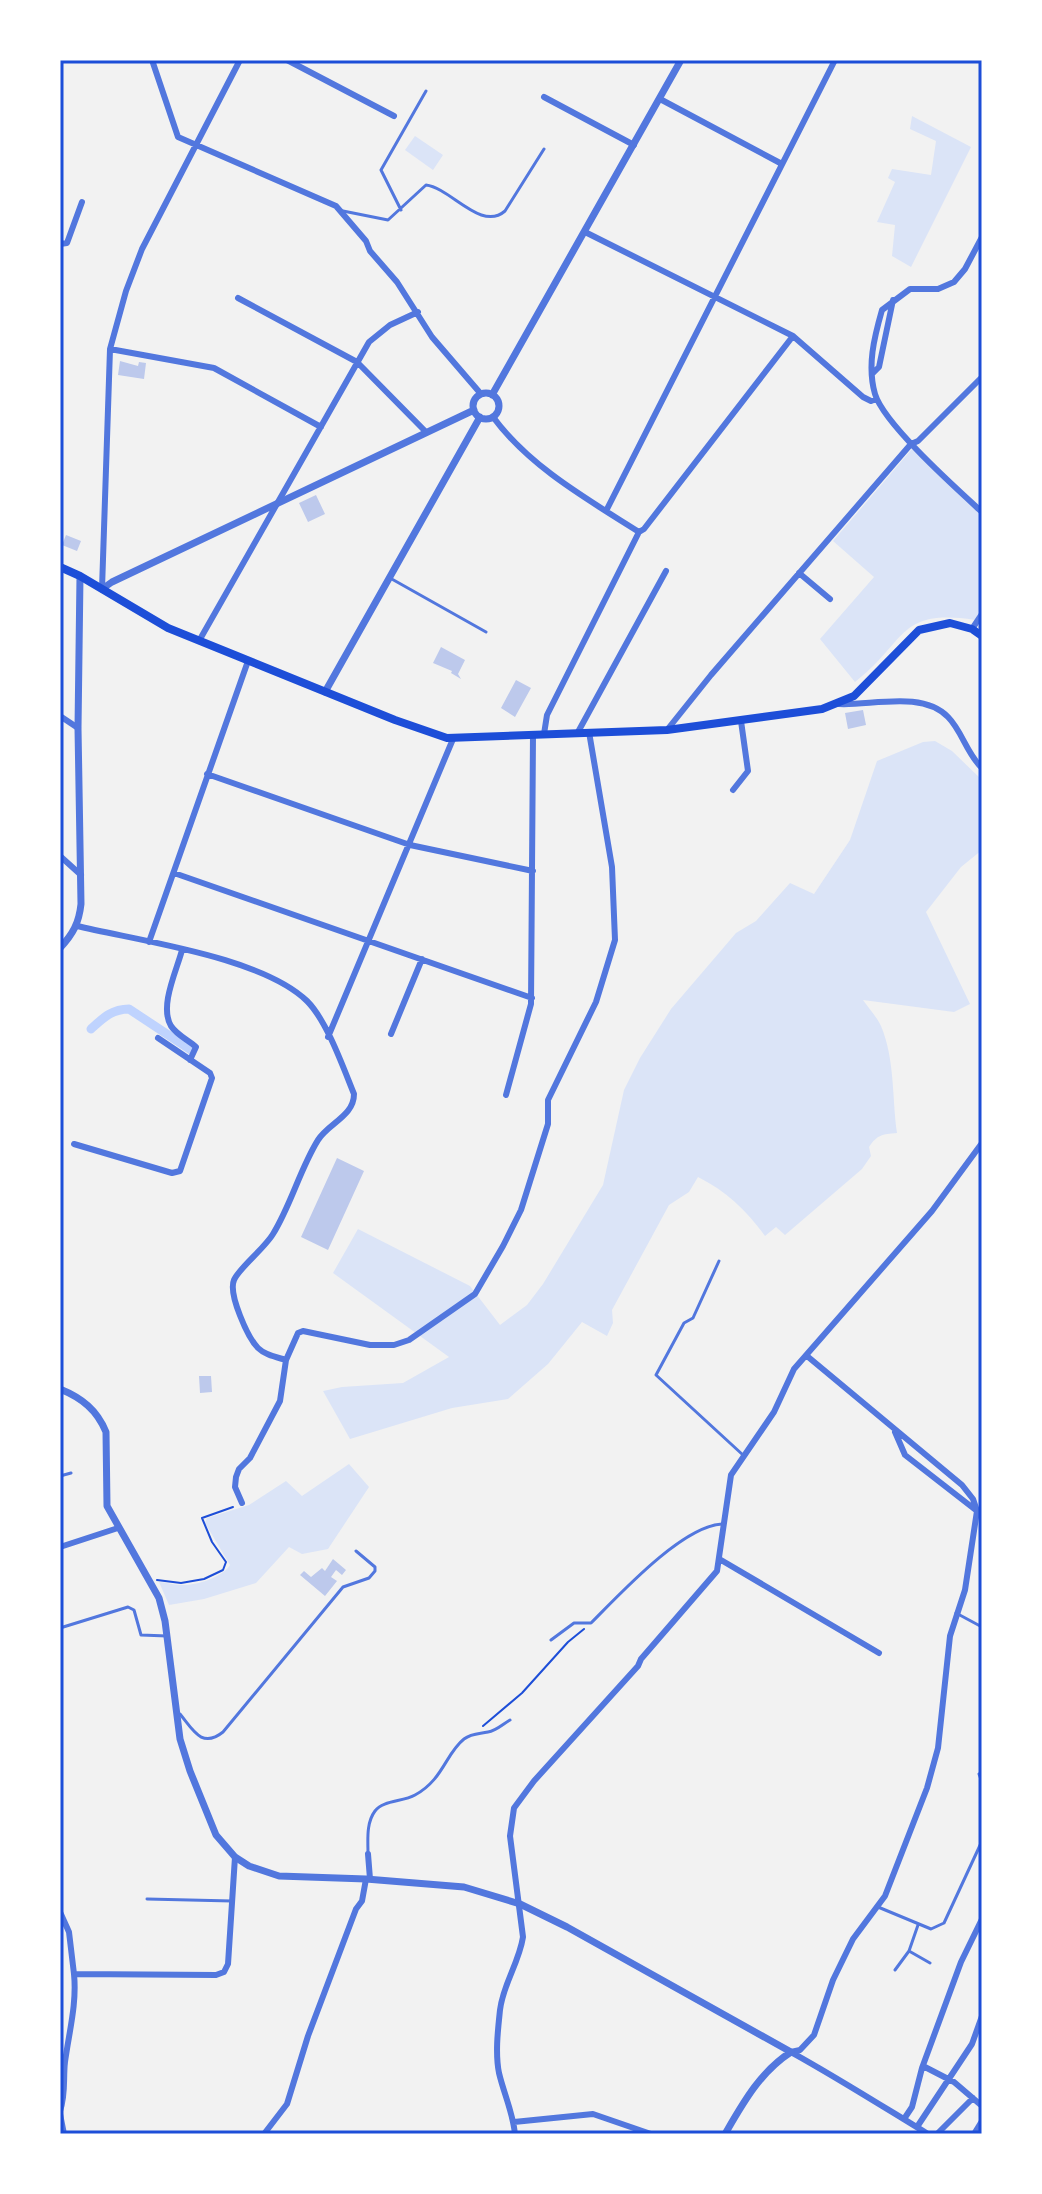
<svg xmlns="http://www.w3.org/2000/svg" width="1042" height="2194" font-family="Karla,sans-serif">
<rect width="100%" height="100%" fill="#f2f2f2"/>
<path fill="#dbe4f7" d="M912,116L971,147L911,267L892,256L895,225L877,222L895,182L888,178L892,169L931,175L936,141L910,129Z
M415,136L443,155L433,170L405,150Z
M912,449L982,515V609L975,620C897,608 907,642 855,682L820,639L874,577L833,541Z
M935,741L952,751L982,780V850L961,867L926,912L970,1004L954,1012L863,1000C869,1009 877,1017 881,1026C895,1059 892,1098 897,1133C882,1134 877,1135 869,1147L871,1156L862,1169L785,1235L776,1227L765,1236C747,1211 726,1191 698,1177L689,1192L669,1205L612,1310L613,1323L607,1336L582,1322L548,1364L508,1399L452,1408L350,1439L323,1391L342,1387L403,1383L449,1357L333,1273L358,1229L470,1286L500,1325L527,1305L543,1284L603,1185L624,1090L640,1058L671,1009L736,933L756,921L790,883L814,894L850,840L877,761L923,742Z
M349,1464L369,1487L328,1549L302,1554L289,1547L256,1583L204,1599L169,1605L159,1582C166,1582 173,1585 180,1585C194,1586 222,1578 230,1565L205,1523L207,1518L249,1505L286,1481L302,1496Z"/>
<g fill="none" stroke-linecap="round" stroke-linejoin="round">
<path stroke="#bfd3fe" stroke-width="9" d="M91,1029C103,1018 112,1009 129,1009L191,1050"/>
</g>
<path fill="#bdc9ec" d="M120,361L138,366L139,362L146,363L144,379L118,375Z
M316,495L325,514L308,522L299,503Z
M66,535L81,541L77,551L62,545Z
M441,647L465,660L458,674L461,679L451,673L452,671L433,663Z
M516,680L531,688L515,717L501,708Z
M863,710L866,725L848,729L845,713Z
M337,1158L364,1171L328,1250L301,1237Z
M199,1376H211L212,1392L200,1393Z
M333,1559L346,1570L342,1575L336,1570L331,1577L337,1581L325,1596L300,1575L304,1571L311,1577L322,1568L325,1571Z"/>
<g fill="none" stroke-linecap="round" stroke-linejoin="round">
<path stroke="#1d4ed8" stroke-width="2" d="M157,1580L181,1583L204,1579L223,1570L226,1562L212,1542L202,1518L233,1507
M483,1726L522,1693L568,1642L584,1629"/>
<path stroke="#5277de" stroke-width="3" d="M401,210L381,170L426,91
M343,211L388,220L426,185C451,188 481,232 505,211L544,149
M390,578L486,632
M719,1261L693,1318L684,1323L656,1375L743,1455
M60,1476L71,1473
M956,1613L982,1627
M60,1628L128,1607L134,1610L141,1635L167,1636
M551,1640L574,1623H591C619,1595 682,1526 722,1524
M180,1714C193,1730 202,1749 223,1732L343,1587L369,1578L375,1571V1567L356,1551
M982,1773L979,1774L982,1782
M368,1854C368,1840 366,1823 375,1811C383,1800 403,1802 415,1795C443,1780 446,1753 464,1739C472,1733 479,1734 488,1732C496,1731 503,1724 510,1720
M147,1899L232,1901
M878,1907L931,1929L944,1923L982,1841
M909,1951L930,1963
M895,1970L909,1951L918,1925"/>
<path stroke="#5277de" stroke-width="6" d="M152,60L178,137L336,206L366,241L370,251L397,282L432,337L481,394
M287,60L394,116
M544,97L634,145
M660,99L782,164
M585,232L793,336
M982,237L965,269L954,282L938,289H910L882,310C874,338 867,366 875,394C884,424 957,489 982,512
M60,244L67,243L82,202
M238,298L357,362L426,432
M110,349L214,368L321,427
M873,373L879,367L893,300
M493,417C530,467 587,499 639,532
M606,511L835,60
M799,573L830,599
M102,589L110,349L126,291L142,249L240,60
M972,629L982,614
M199,641L369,342L390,325L418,312
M839,704C870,706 922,690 948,717C962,731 967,754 982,768
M60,716L78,728
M667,730L711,675L911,444L918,441L982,377
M578,732L666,571
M544,734L547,715L639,532L644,529L793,336L863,397L871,401L876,399
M207,774L410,845L533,871
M733,790L748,771L741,721
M60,856L81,875
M174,873L532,998
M77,926C139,941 262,957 307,1001C327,1021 343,1067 354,1094C354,1116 329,1123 318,1140C300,1169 291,1205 273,1234C264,1249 239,1268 234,1280C228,1294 248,1338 258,1348C265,1355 276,1357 286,1360
M149,942L248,661
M182,950C177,970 159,1006 171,1026C177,1035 188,1040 196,1047L190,1060
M391,1034L422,959
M328,1037L453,739
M506,1095L531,1004L533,735
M74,1144L172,1173L180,1171L212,1078L210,1073L158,1038
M895,1432L905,1455L977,1511
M242,1503L235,1487L236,1477L239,1469L250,1458L280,1401L286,1360L298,1333L303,1331L370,1345H394L409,1340L475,1294L503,1246L521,1210L548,1124V1100L596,1002L615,940L612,867L589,732
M60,1547L118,1528
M721,1560L879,1653
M368,1854L370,1879
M60,1912L69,1932L74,1974
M791,2052L800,2050L814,2035L833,1980L853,1939L885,1896L927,1788L938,1748L950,1636L965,1590L977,1511L973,1499L962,1485L807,1356
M791,2052C838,2078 882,2106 928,2134
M923,2066L954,2082L982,2106
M60,2111C66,2093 63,2079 65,2062C69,2032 77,2004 74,1974L216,1975L224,1972L228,1964L235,1857
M60,2114L64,2134
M904,2119L912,2107L922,2068L961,1962L982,1919
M514,2122L593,2114L651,2134
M917,2127L972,2044L982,2016
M264,2134L287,2104L308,2036L356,1909L362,1901L366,1879
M515,2134C513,2113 504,2094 499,2073C495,2053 498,2029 500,2010C503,1984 519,1963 523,1937L510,1836L514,1808L534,1781L638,1666L641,1659L717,1571L731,1475L774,1412L794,1369L932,1211L982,1143
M937,2134L973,2098
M974,2134L982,2121"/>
<path stroke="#5277de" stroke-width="7" d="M473 406a13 13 0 1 1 26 0a13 13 0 1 1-26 0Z
M492,395L681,60
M102,589L112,582L474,410
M325,692L480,417
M60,948C73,934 79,923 81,904L78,728L80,576
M60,1389C82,1398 97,1410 106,1432L107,1506L159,1598L165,1621L180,1739L190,1771L216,1835L235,1857L249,1866L279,1876L366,1879L464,1887L520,1904L567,1927L791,2052C760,2072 743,2103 725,2134"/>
<path stroke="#1d4ed8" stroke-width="8" d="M60,567L80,576L168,628L395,720L447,738L667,730L822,709L854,696L919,630L950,623L972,629L982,636"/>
</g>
<rect width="1042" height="2194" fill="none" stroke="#ffffff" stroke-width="124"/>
<rect x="62" y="62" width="918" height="2070" fill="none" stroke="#1d4ed8" stroke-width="3"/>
</svg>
